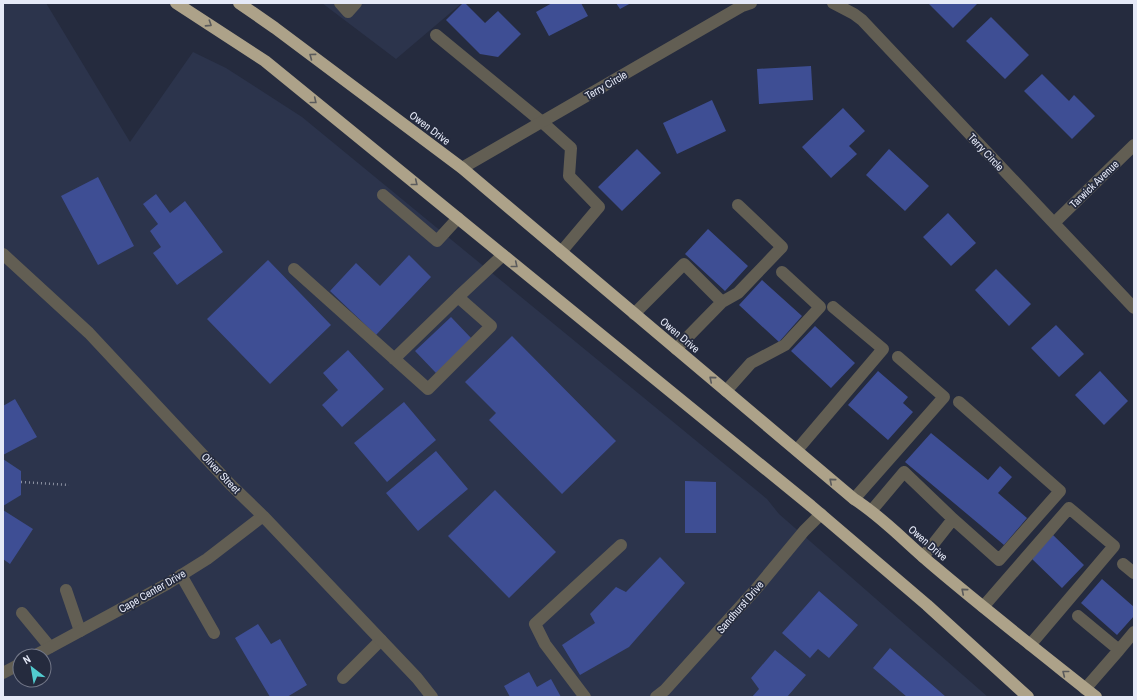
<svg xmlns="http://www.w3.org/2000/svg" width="1137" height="700" font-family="'Archivo Narrow',sans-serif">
<rect width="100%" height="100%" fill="#252b3e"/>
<path fill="#2c344c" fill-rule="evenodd" d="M3,3H46L130,142L193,52L226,68L302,117L767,499L779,514L988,697H3ZM20,656H44V680H20Z
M322,3H462L396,59Z"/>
<path fill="#3e4e94" d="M463,3H465L485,23L498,11L521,34L498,57L480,54L446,20Z
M552,3H581L588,16L549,36L536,12Z
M616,3H631L620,9Z
M928,3H976L977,4L953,28Z
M991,17L1029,55L1005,79L966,41Z
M811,66L813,100L759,104L757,69Z
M1042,74L1069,101L1074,95L1095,116L1072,139L1024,91Z
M712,100L726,131L677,154L663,123Z
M843,108L865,131L849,146L857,154L831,178L802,147Z
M637,149L661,173L622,211L598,187Z
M889,149L929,186L905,211L866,175Z
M98,177L134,246L98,265L61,196Z
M156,194L170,213L185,201L223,252L177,285L153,253L161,247L150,231L158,224L143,204Z
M948,213L976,243L951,266L923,237Z
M708,229L748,266L725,291L685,254Z
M409,255L431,277L376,335L330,291L356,263L380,286Z
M268,260L331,325L270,384L207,319Z
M996,269L1031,304L1009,326L975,290Z
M762,280L802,316L779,342L739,305Z
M451,317L472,339L436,373L415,351Z
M1056,325L1084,354L1059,377L1031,348Z
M815,326L855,363L831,388L791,351Z
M512,336L616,441L562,494L489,420L496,413L465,382Z
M348,350L384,389L342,427L322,405L338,390L323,373Z
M878,371L908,397L903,403L913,412L888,440L848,405Z
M1100,371L1128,401L1104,425L1075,395Z
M15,399L37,437L3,455V406Z
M404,402L436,440L387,482L354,443Z
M931,433L988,480L1000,466L1012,477L998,493L1027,518L1004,545L905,462Z
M436,451L468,489L418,531L386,493Z
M3,459L21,471V495L3,506Z
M685,481L716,482V533H685Z
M495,490L556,552L509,598L448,536Z
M3,510L33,529L10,564L3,559Z
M1053,535L1084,565L1062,588L1031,558Z
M660,557L685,583L629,647L580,675L562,645L595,623L590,614L616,587L626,592Z
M1102,579L1134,607V616L1117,635L1081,603Z
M819,591L858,625L829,658L818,649L810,658L782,633Z
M258,624L271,644L280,639L307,685L287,697H270L235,638Z
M890,648L946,697H907L873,668Z
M775,650L806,675L787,697H752L759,689L751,678Z
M529,672L537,687L551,679L561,697H510L504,686Z"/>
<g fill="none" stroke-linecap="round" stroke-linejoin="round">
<path stroke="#8d92a2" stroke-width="2.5" stroke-dasharray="1 3" stroke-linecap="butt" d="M21,482L69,485"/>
<path stroke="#625e53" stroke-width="12" d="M340,3L348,12L356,3
M436,35L542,122L571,148L569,176L599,207L561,252
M383,195L437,241L458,218
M294,269L428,389L491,326L458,297L503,255
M722,302L738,293L782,247L738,205
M634,314L684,264L722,302L676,349
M394,359L458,297
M726,391L751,363L785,345L820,307L782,272
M797,450L883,349L833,307
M854,499L944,397L898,357
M872,510L904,472L953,519L999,560L1060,491L959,402
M923,557L953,519
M1123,564L1134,573
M181,575L214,633
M66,590L80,631
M983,607L1069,508L1114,546L1030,645
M22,613L50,647
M1078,616L1119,650L1134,632
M343,678L381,640
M1085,689L1119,650
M585,697L545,644L535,624L621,545"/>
<path stroke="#625e53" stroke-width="12" d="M833,3L854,14L862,20L1134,308
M462,168L742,6L751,3
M1054,223L1134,145
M3,254L89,333L231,485L263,516L417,678L432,697
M34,656L167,584L207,559L263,516
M3,673L20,664
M656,697L665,690L756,589L804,531L821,514"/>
<path stroke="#ada289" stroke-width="12" d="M176,3L265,61L811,506L927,605L1028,697
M239,3L275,28L462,168L854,499C884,518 908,545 935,567C988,612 1042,654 1096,697"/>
</g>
<defs><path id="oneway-chevron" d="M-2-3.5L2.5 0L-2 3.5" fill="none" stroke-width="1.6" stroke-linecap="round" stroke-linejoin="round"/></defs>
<g stroke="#5b5b5c">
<use href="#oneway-chevron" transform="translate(209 24) rotate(33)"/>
<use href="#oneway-chevron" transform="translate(312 56) rotate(-143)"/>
<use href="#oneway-chevron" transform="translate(314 101) rotate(39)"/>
<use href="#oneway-chevron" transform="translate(415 183) rotate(39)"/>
<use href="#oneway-chevron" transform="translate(515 265) rotate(39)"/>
<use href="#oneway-chevron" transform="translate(712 379) rotate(-140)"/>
<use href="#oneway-chevron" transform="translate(832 481) rotate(-140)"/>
<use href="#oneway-chevron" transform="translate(964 591) rotate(-140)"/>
<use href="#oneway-chevron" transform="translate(1065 673) rotate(-142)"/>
</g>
<g text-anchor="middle" stroke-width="3.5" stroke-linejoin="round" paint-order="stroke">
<g font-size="11" fill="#e5e9f7" stroke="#252b3e">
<text transform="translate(606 85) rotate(-30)" y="4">Terry Circle</text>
<text transform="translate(430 128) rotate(37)" y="4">Owen Drive</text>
<text transform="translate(986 152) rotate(47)" y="4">Terry Circle</text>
<text transform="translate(1094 184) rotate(-44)" y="4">Tarwick Avenue</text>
<text transform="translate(680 335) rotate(40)" y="4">Owen Drive</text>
<text transform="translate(221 473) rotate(47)" y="4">Oliver Street</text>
<text transform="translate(928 543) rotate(41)" y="4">Owen Drive</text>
<text transform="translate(152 591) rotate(-30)" y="4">Cape Center Drive</text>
<text transform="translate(740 607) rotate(-49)" y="4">Sandhurst Drive</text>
</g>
</g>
<rect width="1137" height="700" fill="none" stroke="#e5e9f7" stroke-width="8"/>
<g transform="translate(32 668) rotate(329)"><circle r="19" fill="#252b3e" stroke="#727788"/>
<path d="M0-3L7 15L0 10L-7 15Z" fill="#52ccd0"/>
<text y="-6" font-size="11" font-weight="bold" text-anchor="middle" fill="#e5e9f7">N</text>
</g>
</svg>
